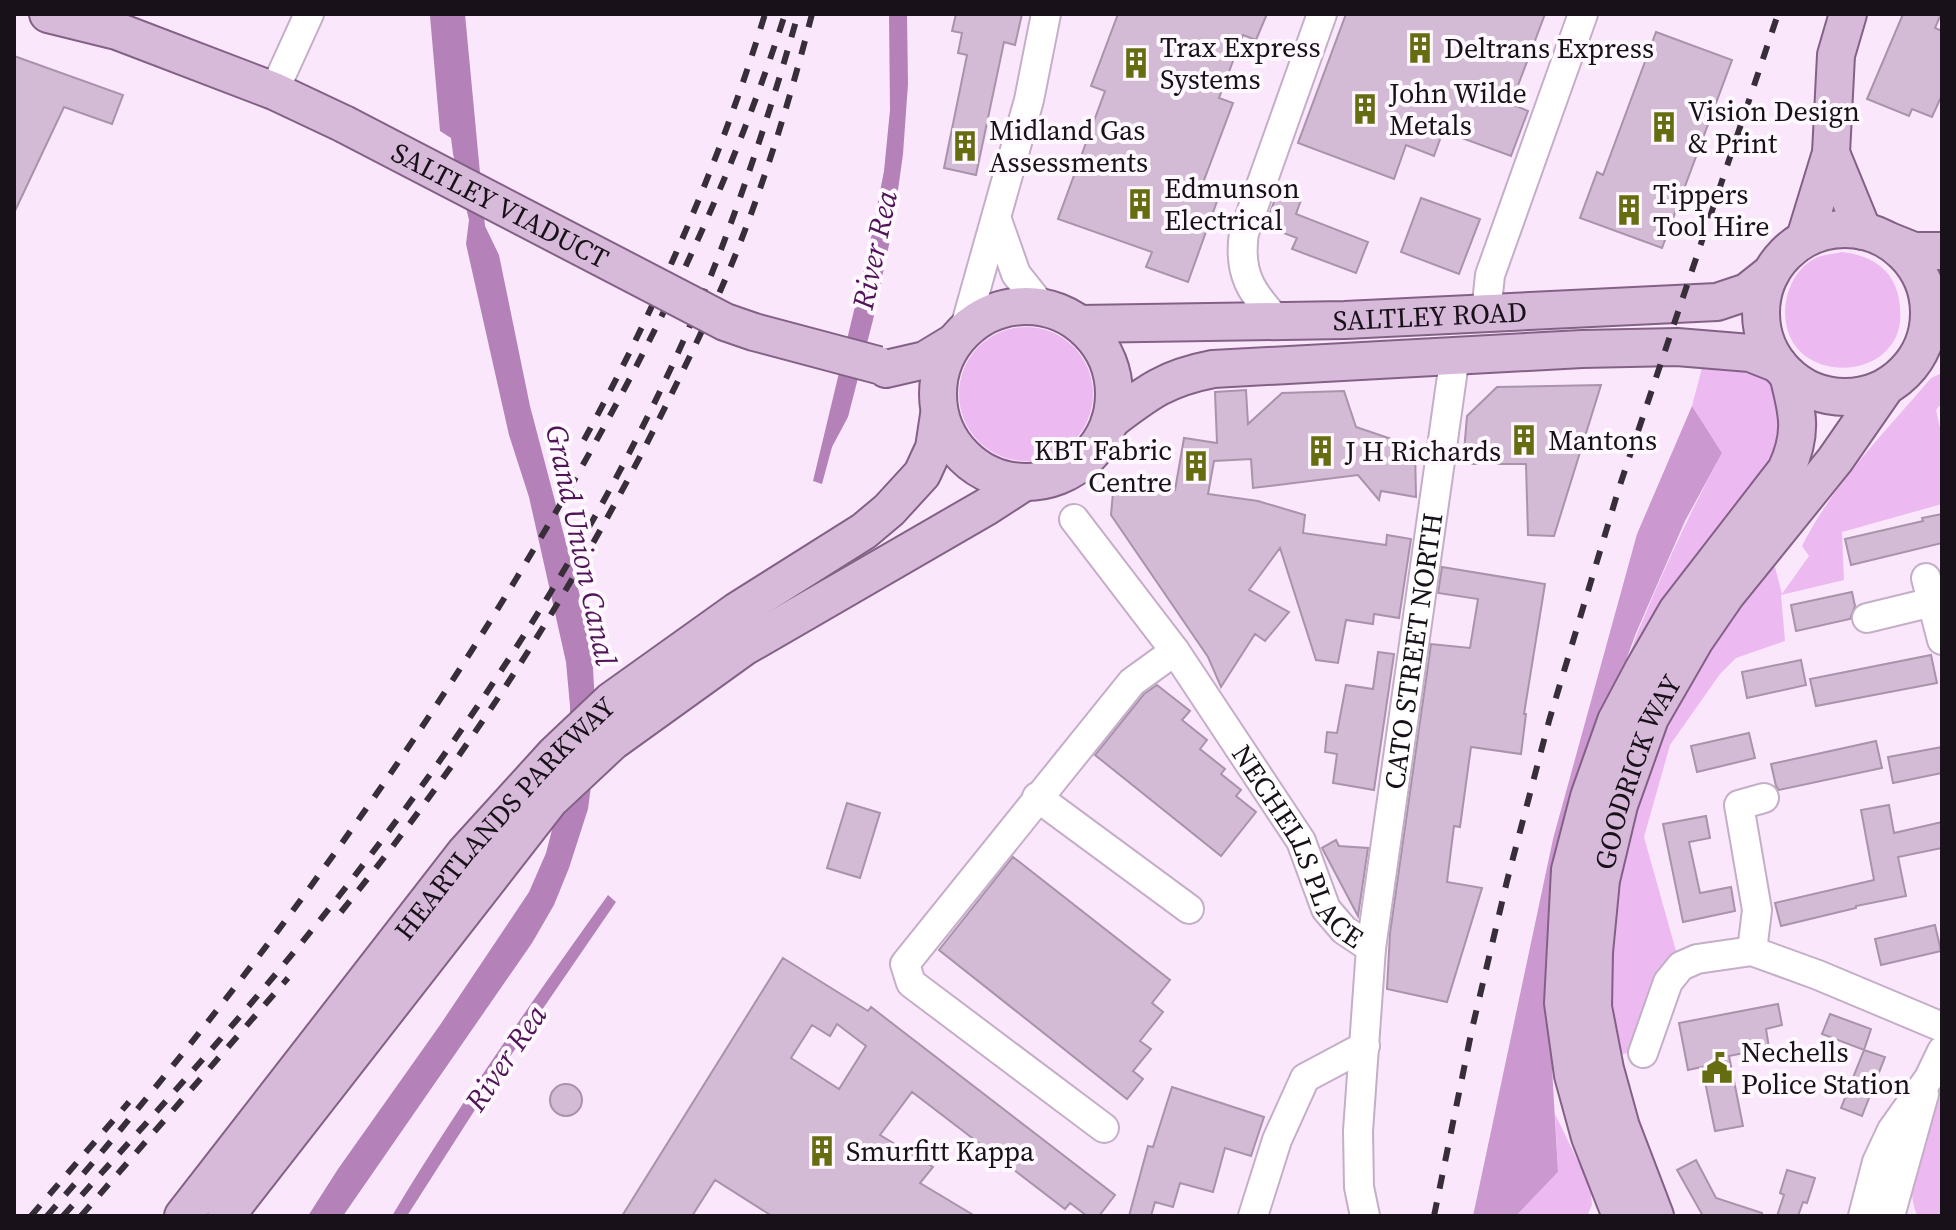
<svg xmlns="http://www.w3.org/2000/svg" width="1956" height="1230" font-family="'Source Serif 4',serif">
<rect width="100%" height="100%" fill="#fbe7fc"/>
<path fill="#ecb9f1" d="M1842,252C1883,257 1903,280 1900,322C1895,366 1838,381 1804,355C1773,331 1782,272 1818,257C1825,254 1835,254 1842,252Z
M959 394a67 67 0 1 1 134 0a67 67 0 1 1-134 0Z
M1703,364H1733L1765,378L1779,398L1785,428L1777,458L1608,710C1640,622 1677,536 1722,453L1692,406Z
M1942,373V403L1936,410L1942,437V504L1842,532L1844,580L1781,595L1785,641L1736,658L1720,674L1670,745L1644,837L1676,951L1659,977L1634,1051L1620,1055L1612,1042L1605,957L1631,789L1707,643L1771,567H1775L1782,594L1809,556L1802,546C1833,484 1886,431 1931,378Z
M1942,1088V1216H1918C1900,1186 1928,1118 1942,1088Z
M1555,1114L1590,1186L1592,1205L1587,1216H1516L1558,1172Z"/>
<path fill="#cb98d0" d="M1692,406L1722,453L1685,521L1636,633L1563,832L1547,980L1558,1172L1516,1216H1473L1553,839L1637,534Z"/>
<path fill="#b482b9" d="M465,14L485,226L499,255L530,406L581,600L593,668L597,741L588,809L569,868L554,905L532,943L343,1216H308L338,1169L440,1025L529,892L546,853L570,760V706L566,662L529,497L509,435L466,244L469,220L453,154L451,138L440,131L430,16Z
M889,14H907L908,84L903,154L893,226L873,320L848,417L832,447L822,484L813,481L869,248L884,171L890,110Z
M608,895L616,902L494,1080L407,1216H392C458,1106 533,1000 608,895Z"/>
<path fill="#d3bbd5" stroke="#a992ab" stroke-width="2" fill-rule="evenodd" d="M956,14H1022L1015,45L1004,42L976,175L944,168L967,55L958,53L962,33L952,31Z
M1118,14H1267L1256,40L1243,35L1219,98L1233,103L1203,183L1221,190L1188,282L1146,267L1152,252L1058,219L1105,91L1091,86Z
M1346,14H1545L1511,104L1528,111L1511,156L1443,131L1434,156L1406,145L1394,179L1298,143Z
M1903,14H1941L1935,28L1942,31V95L1932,117L1912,109L1909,116L1867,99Z
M1656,32L1732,60L1662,248L1580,218L1597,172L1603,175Z
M14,56L123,95L112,124L64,107L14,213Z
M1278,191L1301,200L1296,214L1368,242L1356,273L1292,249L1297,238L1265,226Z
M1421,198L1480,219L1459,274L1401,252Z
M1601,385L1554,536L1528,535L1526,464H1463L1467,416L1497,387Z
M1246,390L1248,424L1282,393L1344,391L1356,427L1415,447L1416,497L1381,491L1379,500L1358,475L1253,488L1251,459L1214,461L1208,494L1258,501L1305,515L1303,533L1386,545L1387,535L1411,539L1399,618L1374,614L1373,624L1346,620L1338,663L1316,660L1280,548L1249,590L1289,612L1265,641L1255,634L1221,687L1208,657L1111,515L1114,481L1175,490L1184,438L1217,443L1215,392Z
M1942,514V543L1851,565L1845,539L1923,521L1922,518Z
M1442,567L1545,584L1524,714H1526L1521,754L1471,747L1460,827L1454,826L1447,882L1482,888L1447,1002L1387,989L1390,933L1431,644L1470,648L1478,599L1438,593Z
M1852,592L1855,606L1850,619L1796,631L1791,605Z
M1378,652L1394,654L1374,790L1333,783L1337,754L1325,752L1327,732L1337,733L1346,685L1373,689Z
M1931,655L1937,683L1816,706L1810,679Z
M1801,660L1806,685L1747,698L1742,672Z
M1157,685L1190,711L1182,720L1207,740L1200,749L1225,769L1221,774L1241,790L1236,796L1256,812L1221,856L1095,755L1144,694Z
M1749,733L1755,758L1697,772L1691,746Z
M1876,741L1882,768L1779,790L1776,786L1771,764Z
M1942,747V773L1893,783L1888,757Z
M847,803L880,813L860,878L827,868Z
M1889,805L1894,833L1942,822V848L1898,857L1906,896L1856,906V908L1781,926L1775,903L1874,880L1861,810Z
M1706,816L1710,838L1689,842L1700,893L1731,887L1735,911L1683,922L1663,824Z
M1336,840L1339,846L1368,848L1358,916L1322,848Z
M1013,857L1170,980L1152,1003L1163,1012L1140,1041L1151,1049L1133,1071L1143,1079L1127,1099L939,950Z
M1935,925L1941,951L1881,965L1875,939Z
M783,958L868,1011L871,1007L1115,1195L1099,1216H1087L1070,1203L1065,1209L912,1092L880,1135L933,1167L920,1183L975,1216H772L715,1180L692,1216H622ZM837,1024L866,1046L839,1089L791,1058L812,1025L830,1036Z
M1778,1004L1782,1025L1766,1029L1769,1048L1729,1056L1743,1126L1715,1131L1702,1067L1688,1070L1679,1023Z
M1830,1014L1871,1029L1864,1050L1822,1034Z
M1864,1050L1885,1057L1862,1116L1841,1108Z
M550 1100a16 16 0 1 1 32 0a16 16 0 1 1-32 0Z
M1172,1087L1264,1117L1251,1156L1225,1148L1213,1192L1180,1183L1173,1207L1155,1202L1151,1216H1129L1148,1146L1153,1147Z
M1696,1160L1716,1198L1762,1213V1216H1703L1677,1170Z
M1787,1170L1815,1178L1807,1203L1803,1202L1798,1216H1777L1784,1195L1780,1193Z"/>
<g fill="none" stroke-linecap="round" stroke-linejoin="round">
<defs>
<g id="minor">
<path d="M274,91L309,14"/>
<path d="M997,220L1016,274L1043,308"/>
<path d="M1486,313L1490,275L1583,14"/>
<path d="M1278,321C1251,293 1238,273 1244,233L1322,14"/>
<path d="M964,331L1029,100L1046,14"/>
<path id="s1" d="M1074,519L1175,651L1301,841L1326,909L1344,930L1371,948L1358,1131L1359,1187L1365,1216"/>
<path d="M1926,578L1942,640"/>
<path d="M1867,618L1933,602"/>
<path d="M1037,797L1189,909"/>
<path id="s2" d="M1371,948L1455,355"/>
<path d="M1752,951L1757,910L1739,805L1764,798"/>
<path d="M1643,1053L1668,982L1681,966L1697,959L1752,951L1818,975L1942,1027"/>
<path d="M1104,1128L911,983L905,964L1132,682L1175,651"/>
<path d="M1253,1216L1277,1140L1305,1078L1365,1046"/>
<path d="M1863,1216L1877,1162L1892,1130L1929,1078L1942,1051"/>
<path d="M1890,1216L1924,1094"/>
</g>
<g id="major">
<path d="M48,14L117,31L274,91L344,124"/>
<path d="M1831,153L1863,231"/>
<circle cx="1845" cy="313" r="84"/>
<path d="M1805,238L1831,153L1836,55L1848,14"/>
<path d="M1889,241L1914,251H1942"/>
<circle cx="1026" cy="394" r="88"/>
<path id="s3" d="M1080,324L1345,320L1717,302L1747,292L1771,273"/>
<path d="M886,369L925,360L953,343"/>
<path d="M1110,421C1148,392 1166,378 1213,369L1582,349L1677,347L1750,353L1778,364"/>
<path id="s4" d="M183,1216L465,853L555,754L611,701L737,611L864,531L889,510L922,474L934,448L939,415"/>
<path d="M226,1216L550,800L612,742L744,647L986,507L1023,483"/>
<path d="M1621,1216L1590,1137L1573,1075L1563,1003L1570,870L1589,797L1616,721L1643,670L1677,611L1786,470C1803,434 1798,413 1788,375"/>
<path id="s5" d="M1655,1216L1621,1127L1605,1069L1593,1007L1594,952L1601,880L1619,805L1650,718L1695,640L1726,595L1835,460L1885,388"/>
</g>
</defs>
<use href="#minor" stroke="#c5aec7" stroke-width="32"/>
<use href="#major" stroke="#836186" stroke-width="40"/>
<use href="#minor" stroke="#fff" stroke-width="28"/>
<use href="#major" stroke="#d7bad9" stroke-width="36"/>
<path stroke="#382e39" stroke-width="6" stroke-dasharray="14 14" stroke-linecap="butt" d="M584,440C658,304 720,162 765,14
M341,912C470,753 582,578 672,393C694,348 716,303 735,256C766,178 791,96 812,14
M31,1216L129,1102
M47,1216C220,1017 379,805 516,579C625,399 721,215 785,14
M63,1216C157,1111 252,1007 339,896C486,708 620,501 710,278C744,192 773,103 798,14
M81,1216L288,978
M1434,1216L1472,1029L1507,881L1549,721L1619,488L1778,14"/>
<defs>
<g id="major-bridge">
<path id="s6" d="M344,124L725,322L754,332L878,365"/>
</g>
</defs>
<use href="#major-bridge" stroke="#836186" stroke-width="40" stroke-linecap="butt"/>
<use href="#major-bridge" stroke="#d7bad9" stroke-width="36"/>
</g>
<defs>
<symbol id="building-bare" viewBox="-9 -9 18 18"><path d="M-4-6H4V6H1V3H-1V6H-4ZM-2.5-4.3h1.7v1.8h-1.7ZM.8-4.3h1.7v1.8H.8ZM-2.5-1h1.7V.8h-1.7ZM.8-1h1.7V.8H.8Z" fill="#666c10" stroke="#fff9ff" stroke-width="2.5" paint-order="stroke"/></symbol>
<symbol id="civic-bare" viewBox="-9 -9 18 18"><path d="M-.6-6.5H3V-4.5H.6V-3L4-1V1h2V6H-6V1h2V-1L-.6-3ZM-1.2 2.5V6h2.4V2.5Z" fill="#666c10" stroke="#fff9ff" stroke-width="2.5" paint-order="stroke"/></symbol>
</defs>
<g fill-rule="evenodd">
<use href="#building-bare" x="1398" y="26" width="44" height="44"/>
<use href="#building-bare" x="1114" y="41" width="44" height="44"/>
<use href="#building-bare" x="1343" y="87" width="44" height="44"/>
<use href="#building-bare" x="1642" y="105" width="44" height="44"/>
<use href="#building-bare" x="943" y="124" width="44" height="44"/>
<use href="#building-bare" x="1118" y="182" width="44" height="44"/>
<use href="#building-bare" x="1607" y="188" width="44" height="44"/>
<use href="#building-bare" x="1502" y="418" width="44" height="44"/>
<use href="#building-bare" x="1299" y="429" width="44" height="44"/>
<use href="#building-bare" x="1174" y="444" width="44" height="44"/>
<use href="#civic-bare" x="1695" y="1046" width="44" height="44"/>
<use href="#building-bare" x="800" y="1129" width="44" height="44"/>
</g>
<g text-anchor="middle" stroke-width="8" stroke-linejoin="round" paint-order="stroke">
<g font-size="28" fill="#19111a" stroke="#fff9ff" text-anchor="start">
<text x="1160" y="57">Trax Express<tspan x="1160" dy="32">Systems</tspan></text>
<text x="1444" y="58">Deltrans Express</text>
<text x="1389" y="103">John Wilde<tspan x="1389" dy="32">Metals</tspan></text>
<text x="1688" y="121">Vision Design<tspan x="1688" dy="32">&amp; Print</tspan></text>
<text x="989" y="140">Midland Gas<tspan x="989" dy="32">Assessments</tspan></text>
<text x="1164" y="198">Edmunson<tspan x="1164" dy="32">Electrical</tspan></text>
<text x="1653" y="204">Tippers<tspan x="1653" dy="32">Tool Hire</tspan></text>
<text x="1548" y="450">Mantons</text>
<text x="1172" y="460" text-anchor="end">KBT Fabric<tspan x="1172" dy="32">Centre</tspan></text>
<text x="1345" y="461">J H Richards</text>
<text x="1741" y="1062">Nechells<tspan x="1741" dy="32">Police Station</tspan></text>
<text x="846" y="1161">Smurfitt Kappa</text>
</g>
<g font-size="28" fill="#19111a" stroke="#fff9ff">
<text dy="10" stroke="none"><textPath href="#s6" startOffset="176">SALTLEY VIADUCT</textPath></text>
<text dy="10" stroke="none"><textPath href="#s3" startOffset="350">SALTLEY ROAD</textPath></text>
<text dy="10" stroke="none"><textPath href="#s2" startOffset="300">CATO STREET NORTH</textPath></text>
<text dy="10" stroke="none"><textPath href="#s5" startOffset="460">GOODRICK WAY</textPath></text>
<text dy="10" stroke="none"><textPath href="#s4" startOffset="512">HEARTLANDS PARKWAY</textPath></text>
<text dy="10" stroke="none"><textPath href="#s1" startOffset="398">NECHELLS PLACE</textPath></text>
</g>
<g font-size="30" font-style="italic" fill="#511458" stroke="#fff9ff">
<text transform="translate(875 250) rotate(-78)" y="10">River Rea</text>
<text transform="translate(581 545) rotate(78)" y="10">Grand Union Canal</text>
<text transform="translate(506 1058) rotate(-56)" y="10">River Rea</text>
</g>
</g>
<rect width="1956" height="1230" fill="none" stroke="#19111a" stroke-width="32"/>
</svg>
